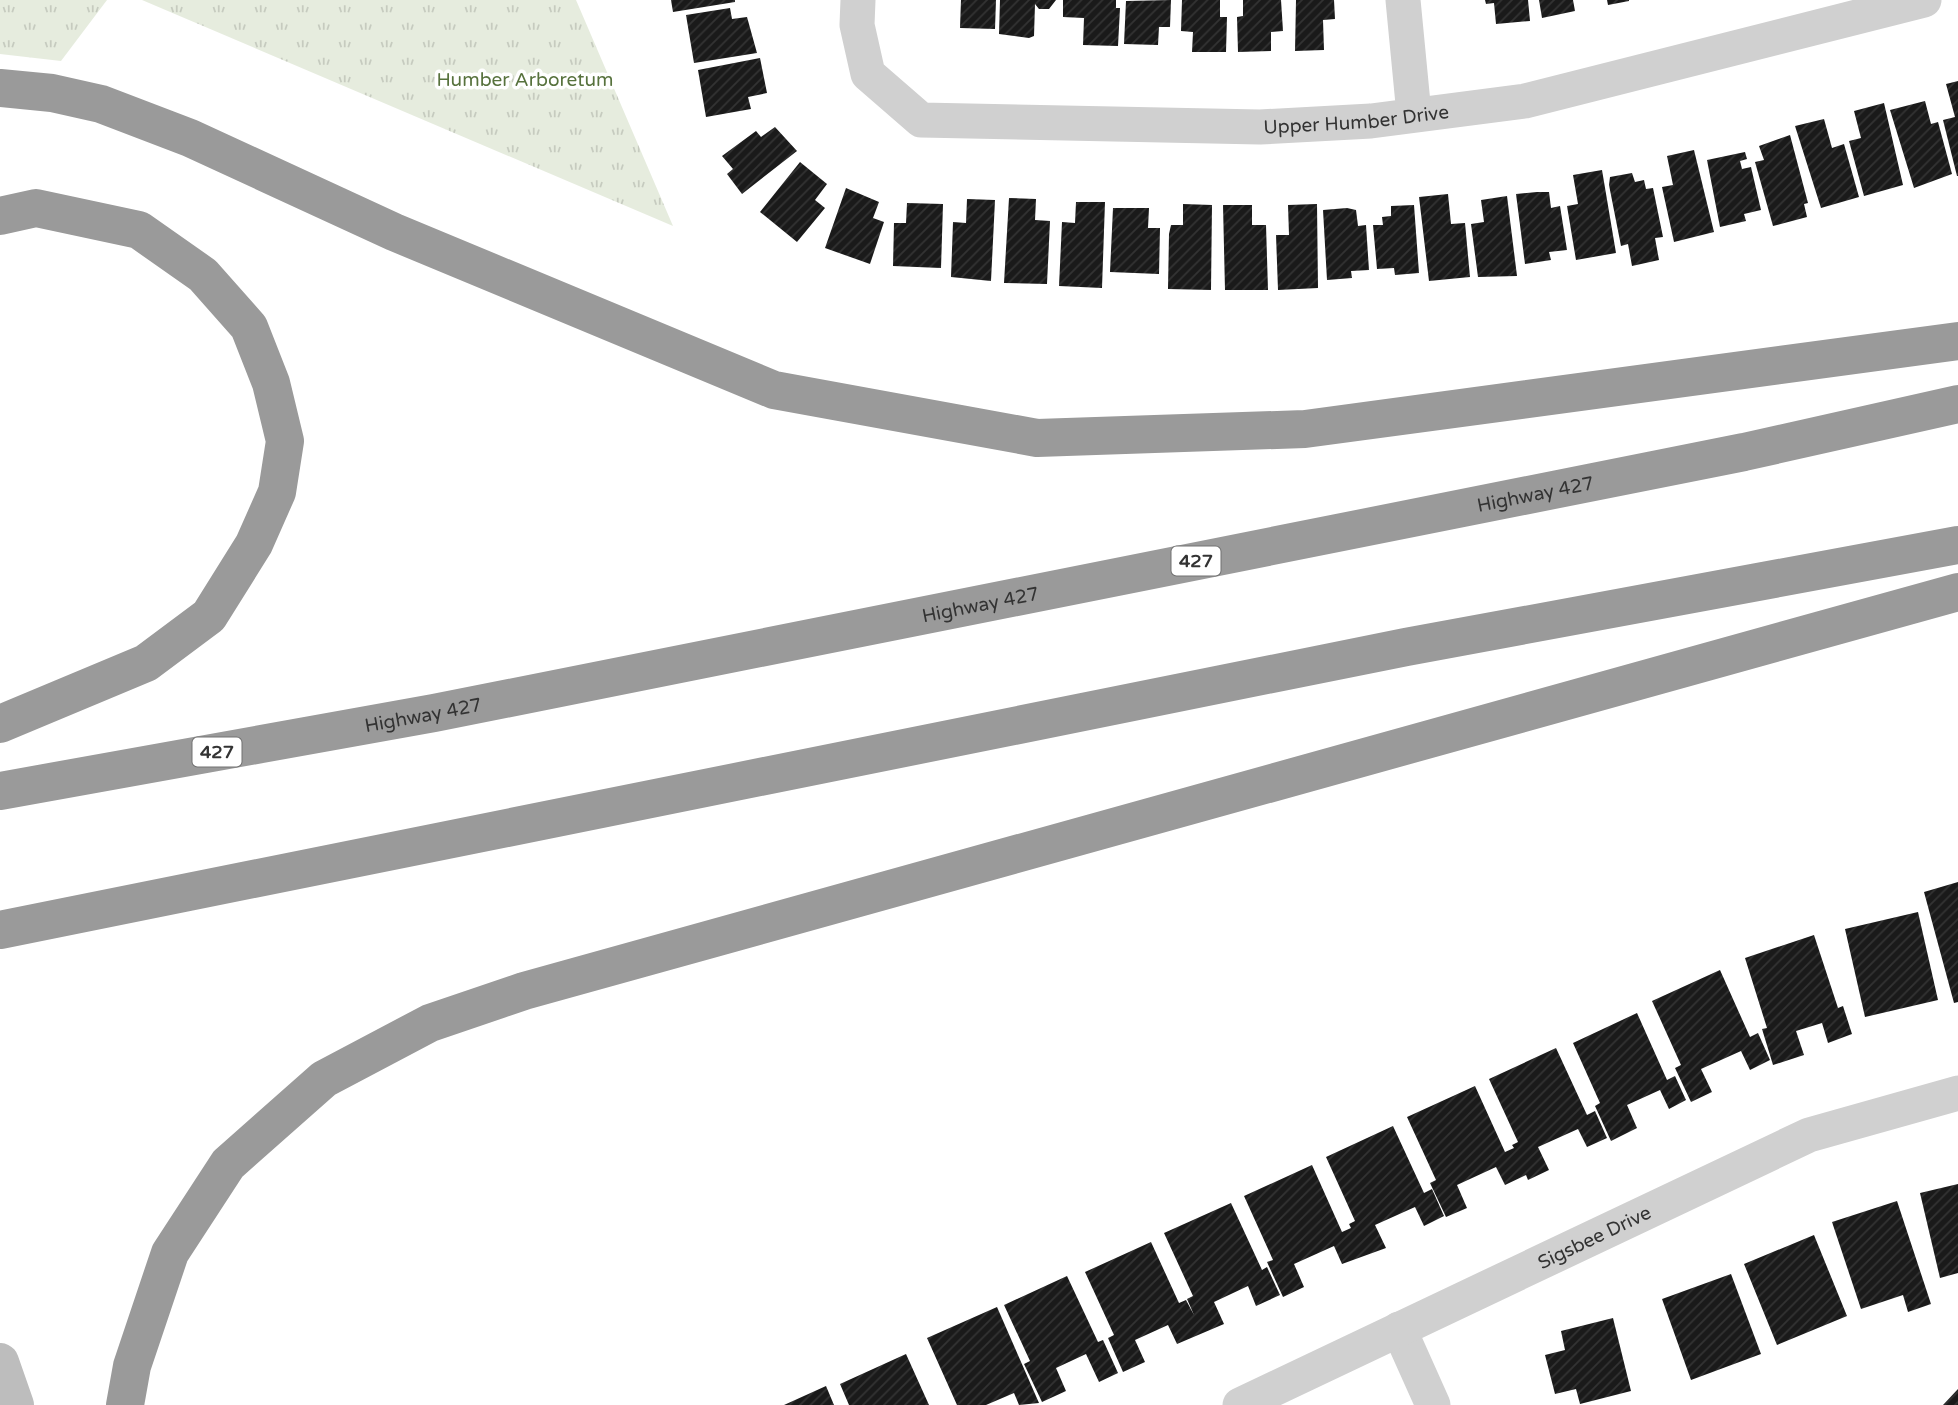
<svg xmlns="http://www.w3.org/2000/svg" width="1958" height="1405" font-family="'Varela Round',sans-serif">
<defs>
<pattern id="grass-tufts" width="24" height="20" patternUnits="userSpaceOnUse" patternTransform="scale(1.75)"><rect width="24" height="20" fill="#e6ecde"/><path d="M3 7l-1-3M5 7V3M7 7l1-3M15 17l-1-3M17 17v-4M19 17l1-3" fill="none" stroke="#c6cbbf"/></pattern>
<pattern id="building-hatch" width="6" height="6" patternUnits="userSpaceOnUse" patternTransform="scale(1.75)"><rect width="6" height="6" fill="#1a1a1a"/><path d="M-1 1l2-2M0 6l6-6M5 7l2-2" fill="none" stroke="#333"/></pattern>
</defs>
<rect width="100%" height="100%" fill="#fff"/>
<path fill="url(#grass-tufts)" d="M0,0H107L61,61L0,54Z
M142,0H576L673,226Z"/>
<path fill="url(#building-hatch)" d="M671,0H735V2L673,12Z
M961,0H996L995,29L960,28Z
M1000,0H1056L1049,9H1039L1035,4L1034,36L1029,38L999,34Z
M1063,0H1116V8H1120L1118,46L1083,45L1084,18L1063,17Z
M1171,0L1170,27H1159L1158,45L1124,44L1126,1Z
M1182,0H1220V17H1227L1226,52H1192L1193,32L1181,31Z
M1243,0H1281L1283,31L1271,32V51L1238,52L1237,17L1243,16Z
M1296,0H1334L1335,19L1323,20L1324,50L1295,51Z
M1485,0H1528L1530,21L1496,24L1494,3L1486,4Z
M1539,0H1573L1575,11L1542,18Z
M1607,0H1629V1L1608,5Z
M730,8L732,19L747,17L757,53L694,63L686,15Z
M760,58L767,93L748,97L751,109L706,117L698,70Z
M1958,81V176H1957L1943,120L1955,117L1946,84Z
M1925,101L1931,124L1938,122L1952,174L1914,188L1890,110Z
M1884,103L1903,185L1864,196L1849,141L1861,138L1854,111Z
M1824,119L1832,148L1844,144L1859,197L1821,208L1795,126Z
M775,127L797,151L742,194L727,174L733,169L722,156L756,131L761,137Z
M1790,135L1808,203L1804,204L1807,217L1773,226L1755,162L1764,160L1759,146Z
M1694,150L1714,232L1674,242L1662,187L1673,185L1667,156Z
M1745,152L1747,159L1740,161L1742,169L1751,167L1761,210L1744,214L1746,221L1720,227L1707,160Z
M800,162L827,184L815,200L825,208L797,242L760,212Z
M1602,170L1616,253L1576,260L1567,206L1578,204L1573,175Z
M1632,173L1635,182L1644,180L1646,189L1653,188L1663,237L1655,238L1659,260L1632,266L1628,244L1621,246L1609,185L1610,177Z
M846,188L879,202L873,218L884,222L870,264L825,248Z
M1537,192H1549L1551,208L1560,206L1567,250L1549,252L1551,260L1525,264L1516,194Z
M1448,194L1451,224L1465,223L1470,277L1429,281L1419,197Z
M1507,196L1517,276L1478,277L1471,224L1484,222L1481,200Z
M1009,198L1036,199L1035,220L1050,221L1047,284L1004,283Z
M967,199L995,200L991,281L951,277L953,222L966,223Z
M1076,202H1105L1102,288L1059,286L1062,222L1075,223Z
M907,203L943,204L941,268L893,266L894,223H906Z
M1183,204L1212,205L1211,290L1168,289L1169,234L1171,225H1183Z
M1317,204L1318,288L1278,290L1276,235H1289L1288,205Z
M1223,205H1252V225H1266L1268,290H1225Z
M1414,205L1419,273L1395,275L1394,268L1377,269L1373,225H1383L1382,217L1391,216V206Z
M1113,208H1149L1148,228H1160L1159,274L1110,272Z
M1347,208L1356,210L1358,226L1366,225L1369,270L1351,271L1352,278L1327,280L1323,210Z
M1958,882V1002L1954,1003L1924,892Z
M1918,912L1938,1000L1865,1017L1845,929Z
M1814,935L1838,1008L1843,1006L1852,1034L1828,1043L1822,1023L1796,1031L1804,1055L1773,1065L1762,1029L1767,1028L1745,958Z
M1720,970L1750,1037L1758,1033L1770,1060L1750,1070L1741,1051L1701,1069L1712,1092L1691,1102L1675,1068L1681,1065L1652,1001Z
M1637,1013L1667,1080L1675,1076L1686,1100L1669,1109L1660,1090L1627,1105L1637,1128L1611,1141L1595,1106L1600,1103L1573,1043Z
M1556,1048L1587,1115L1595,1111L1607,1138L1587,1147L1578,1129L1538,1147L1549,1170L1528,1180L1526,1175L1505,1185L1496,1167L1457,1185L1467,1208L1446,1217L1430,1183L1436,1180L1407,1117L1475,1086L1505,1152L1514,1148L1512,1145L1518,1142L1489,1079Z
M1393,1126L1424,1193L1432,1189L1444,1216L1424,1226L1415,1207L1375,1225L1386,1248L1342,1264L1334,1246L1294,1264L1304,1287L1283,1297L1267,1262L1273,1260L1244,1196L1312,1165L1342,1232L1351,1228L1349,1224L1355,1221L1326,1157Z
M1958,1184V1273L1940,1278L1920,1193Z
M1897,1201L1931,1304L1908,1312L1903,1295L1861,1309L1832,1222Z
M1231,1203L1262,1270L1267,1267L1280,1295L1256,1306L1248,1286L1214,1302L1224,1324L1177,1344L1168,1325L1135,1340L1145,1362L1123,1372L1108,1338L1114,1335L1085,1272L1151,1242L1179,1303L1186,1300L1194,1315L1187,1299L1193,1296L1164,1233Z
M1814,1235L1847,1316L1777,1345L1744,1264Z
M1731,1274L1761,1354L1691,1380L1662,1299Z
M1067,1276L1098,1342L1103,1340L1118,1373L1099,1382L1086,1354L1056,1368L1066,1391L1042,1402L1024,1364L1030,1361L1004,1305Z
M997,1307L1039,1403L1019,1405L1014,1393L986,1405H957L927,1338Z
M1613,1318L1631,1391L1580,1404L1576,1389L1555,1394L1545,1355L1565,1350L1561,1331Z
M906,1354L929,1405H849L840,1384Z
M826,1386L834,1405H784Z
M1958,1389V1405H1943Z"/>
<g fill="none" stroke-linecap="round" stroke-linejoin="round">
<g stroke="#d0d0d0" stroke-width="35">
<path id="s1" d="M858,0L857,25L868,74L921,120L1260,127L1371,121L1525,101L1924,0"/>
<path d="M1403,0L1414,114"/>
<path d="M1399,1329L1433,1405"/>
<path id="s2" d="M1240,1405L1809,1135L1958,1093"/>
</g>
<path stroke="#bdbdbd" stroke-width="38" d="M0,1362L15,1405"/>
<g stroke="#9a9a9a" stroke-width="38">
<path d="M0,88L52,93L101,104L190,138L394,232L774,390L1037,438L1305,429L1958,341"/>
<path d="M0,216L36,208L139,230L203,275L249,327L271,383L285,441L277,492L254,544L209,616L146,663L0,724"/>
<path id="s3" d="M0,791L434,713L1744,452L1958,404"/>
<path d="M0,930L1406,647L1958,545"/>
<path d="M125,1405L132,1366L170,1253L228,1164L324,1079L430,1023L524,991L1958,592"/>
</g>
</g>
<g text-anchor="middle" stroke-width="7" stroke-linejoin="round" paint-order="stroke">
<g fill="#fff" stroke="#707070" stroke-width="2">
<rect x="1171.5" y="546.5" width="49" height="29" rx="5"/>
<rect x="192.5" y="737.5" width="49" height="29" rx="5"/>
</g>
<g font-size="18" font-weight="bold" fill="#333">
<text x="1196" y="567">427</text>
<text x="217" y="758">427</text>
</g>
<g font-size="19" fill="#57723d" stroke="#fff">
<text x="525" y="86">Humber Arboretum</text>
</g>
<g font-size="19" fill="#333" stroke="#fff">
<text dy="7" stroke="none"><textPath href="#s1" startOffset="581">Upper Humber Drive</textPath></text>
<text dy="7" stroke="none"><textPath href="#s3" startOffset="1564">Highway 427</textPath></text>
<text dy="7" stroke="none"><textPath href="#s3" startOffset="998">Highway 427</textPath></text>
<text dy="7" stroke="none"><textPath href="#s3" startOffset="430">Highway 427</textPath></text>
<text dy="7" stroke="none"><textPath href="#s2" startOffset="392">Sigsbee Drive</textPath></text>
</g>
</g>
</svg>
